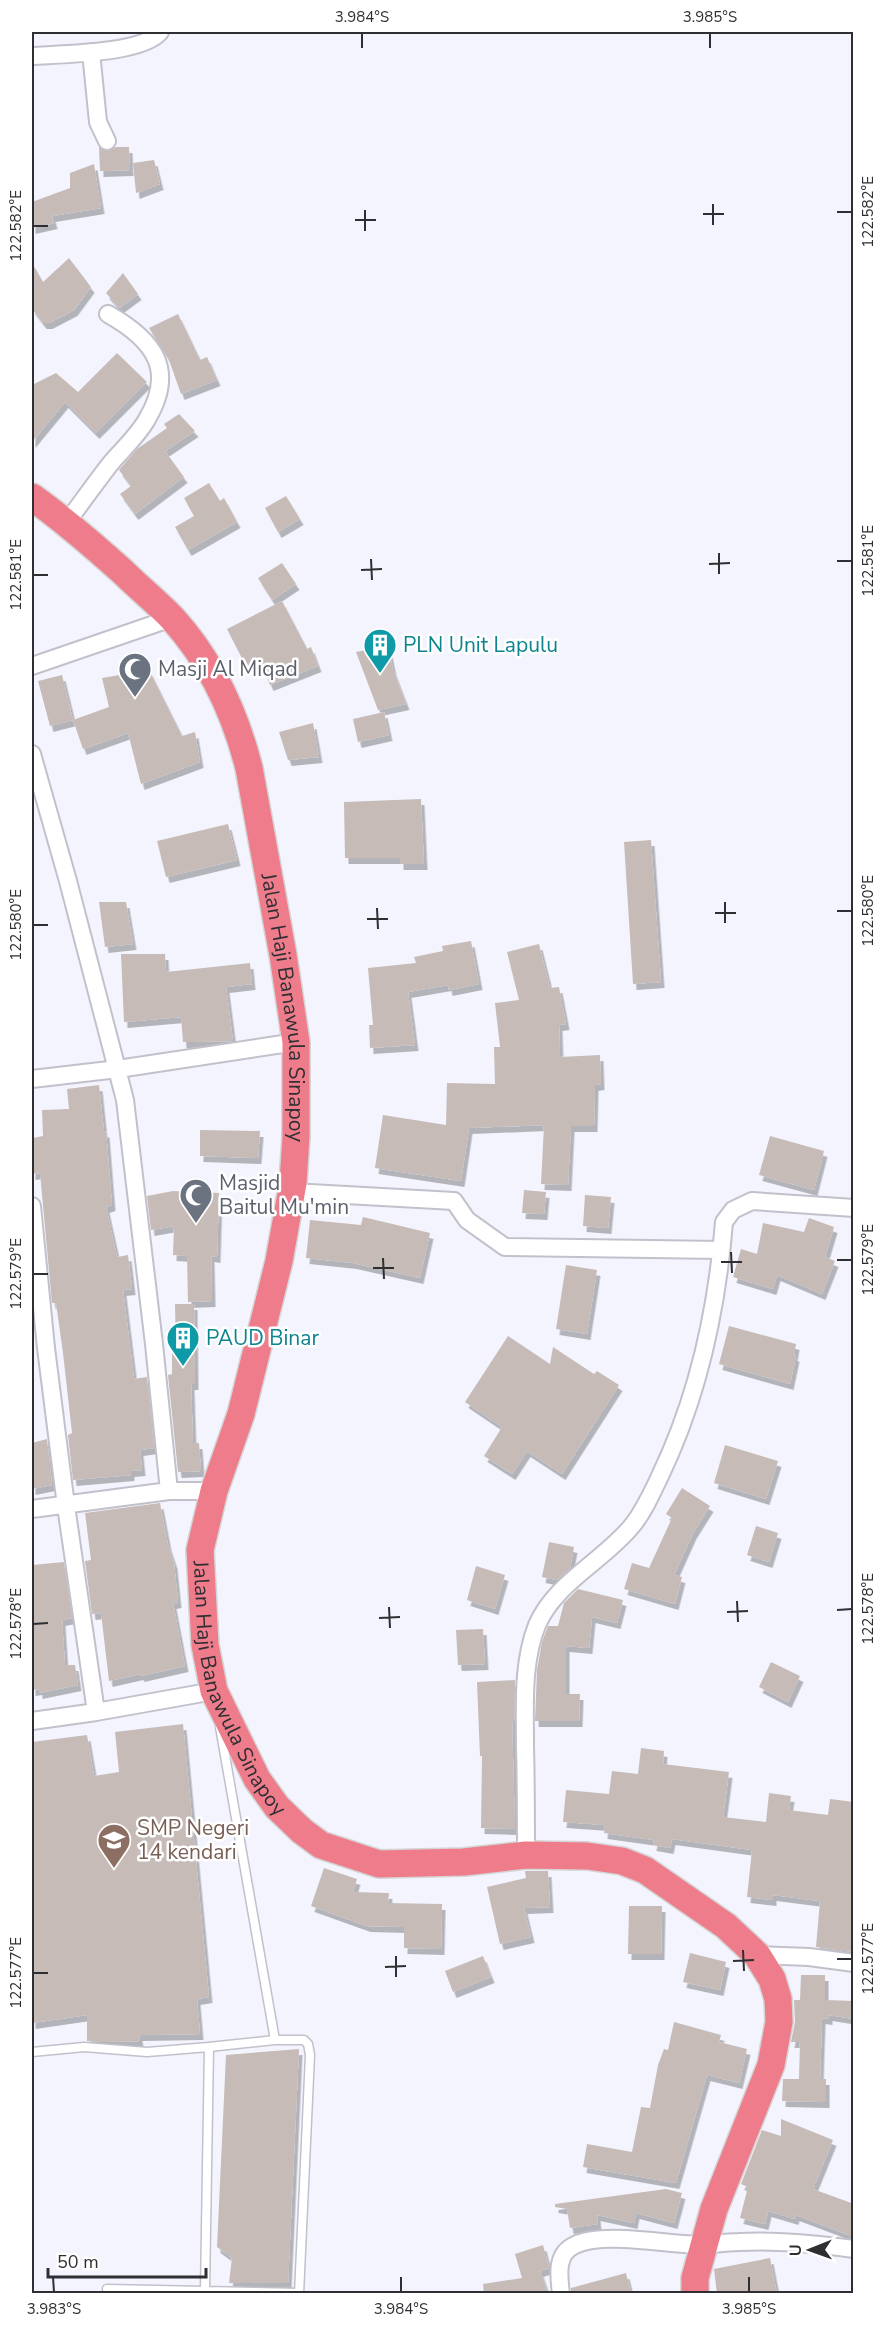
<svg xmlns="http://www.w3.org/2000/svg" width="885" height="2325" font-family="'Nunito Sans',sans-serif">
<defs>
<filter id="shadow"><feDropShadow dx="3.5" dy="6" stdDeviation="0" flood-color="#0004"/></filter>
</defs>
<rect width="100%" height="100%" fill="#f4f4fe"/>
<path fill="#c6bbb7" filter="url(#shadow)" d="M99,147L107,151L116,147H129L130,170L100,171Z
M154,160L160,184L136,193L133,163Z
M94,164L101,208L52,216L54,223L32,228V202L70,188V173Z
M69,258L91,287L74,310L49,323H43L32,309V263L43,282Z
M123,273L138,294L119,308L106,293Z
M178,314L200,360L207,357L217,380L181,394L169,360L149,328Z
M117,353L147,382L96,433L65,402L32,442V385L56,373L78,392Z
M179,414L195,431L165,451L184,477L135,514L120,494L131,486L119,470L137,449L167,428L164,424Z
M209,483L220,501L224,498L237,522L188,550L175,527L194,516L184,498Z
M286,496L300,519L278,532L265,508Z
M282,563L296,584L272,600L258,578Z
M282,601L307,649L311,647L318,666L270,685L261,663L248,670L227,629Z
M388,646L393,670L406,704L378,710L356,652Z
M149,670L182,736L195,732L200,762L141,784L128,733L83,749L73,720L109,707L102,678Z
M62,675L73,720L50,726L38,681Z
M384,712L389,735L358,742L353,719Z
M313,723L319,757L288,760L279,732Z
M421,799L424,864H400V858H345L344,802Z
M228,824L237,860L166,877L157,841Z
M651,840L661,982L633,984L624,842Z
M99,902H126L133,944L105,947Z
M471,941L479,984L449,990L448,985L408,992L415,1045L370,1048L369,1025H373L368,968L416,963L414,957L443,951L442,946Z
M539,944L550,988L559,987L566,1024L559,1025L560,1057L600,1055L601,1084L595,1085L594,1126H571L568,1185L541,1184L544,1125L469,1128L461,1181L375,1168L383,1115L446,1125L447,1083L495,1084L494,1047H500L495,1003L519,1000L507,952Z
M121,954H165L166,972L250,963L252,984L226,987L233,1041L183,1042L181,1017L124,1022Z
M99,1085L104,1132L106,1131L112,1205L106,1207L117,1257L128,1255L132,1289L123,1290L134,1379L147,1377L154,1448L140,1450L142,1470L131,1471V1475L73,1480L68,1435L72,1433L63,1353L56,1303H52L40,1173L32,1174V1138L43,1136L42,1110L69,1109L67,1089Z
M200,1130L260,1131L258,1158L200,1156Z
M770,1136L824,1151L814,1190L759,1175Z
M524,1190L546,1192L544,1214L522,1213Z
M173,1191L219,1193L217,1257L211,1256L212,1301L188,1302L187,1256L173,1255L174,1226L151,1230L147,1196Z
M585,1195L611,1197L608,1228L583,1226Z
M363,1217L430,1233L420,1278L353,1263L306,1258L310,1220L361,1225Z
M809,1218L834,1227L825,1257L835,1261L822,1294L777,1275L773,1289L733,1277L741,1249L757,1254L763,1223L804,1232Z
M566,1265L597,1270L587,1334L556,1329Z
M175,1304H194L195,1384H191L193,1443H199L201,1471L178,1472L168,1375L172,1374V1351H176Z
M729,1326L796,1344L794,1355L796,1356L790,1384L719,1364Z
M508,1336L550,1364L553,1347L594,1374L597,1371L619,1385L562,1474L527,1451L512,1474L484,1456L502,1427L465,1402Z
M47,1439L52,1485L32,1489V1443Z
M725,1445L778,1461L766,1499L714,1483Z
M682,1488L710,1506L693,1533L674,1575L682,1577L675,1604L624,1589L632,1563L649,1568L672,1518L666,1514Z
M160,1503L168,1545L174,1563L178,1602L173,1603L185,1666L141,1676L140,1674L109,1681L101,1613L92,1614L85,1561L91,1560L85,1513Z
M756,1526L778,1533L769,1562L747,1555Z
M549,1542L574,1547L570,1568L557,1580L542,1577Z
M64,1562L72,1618L62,1620L65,1665H75L78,1685L39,1693V1689L32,1690V1565Z
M476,1566L505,1575L495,1609L467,1600Z
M578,1589L623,1600L617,1623L592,1617L589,1648L566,1646V1694H580L579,1721H535L537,1670L542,1642L548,1626H558L564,1603Z
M483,1629L485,1664L458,1665L456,1630Z
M771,1662L800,1676L788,1702L759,1687Z
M515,1680L514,1721H512L515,1829L481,1828L482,1756H480L477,1682Z
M183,1724L209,1997L197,1999L200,2034L139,2035L140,2041L102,2042L87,2041V2015L32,2023V1742L87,1735L94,1776L119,1772L115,1732Z
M641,1748L664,1751L663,1764L729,1772L723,1817L766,1822L769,1793L791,1796L789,1810L828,1815L830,1799L854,1802V1952L816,1947L820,1901L773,1895V1900L747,1897L752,1850L672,1839L670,1848L653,1845L654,1840L604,1833L605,1825L563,1822L566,1790L609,1794L612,1771L638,1774Z
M324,1868L357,1879L353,1892L389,1893L388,1903L442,1904L441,1949L404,1948V1927L367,1926L311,1906Z
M525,1871H548L550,1907L524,1908L531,1937L500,1944L487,1887L526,1878Z
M629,1906H662L661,1954H628Z
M690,1953L726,1962L720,1990L683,1982Z
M483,1956L491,1977L453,1992L445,1971Z
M801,1975H825V2000L854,2001V2019L829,2015V2019L822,2018L820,2079H826V2102L782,2101L783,2079H799L800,2042H791L795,2022L794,2000H800Z
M674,2022L721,2035L719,2042L747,2049L739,2083L707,2075L676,2183L583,2167L587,2144L632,2152L641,2107L650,2108L658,2065L664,2049L668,2050Z
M299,2049L288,2283H229L232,2258L217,2247L226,2055Z
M781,2119L833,2140L813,2189L854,2204V2237L796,2215L795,2219L768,2211L765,2224L740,2218L748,2187L741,2184L762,2130L781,2136Z
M666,2189L682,2193L674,2223L636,2213L634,2223L597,2215L598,2224L570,2228L567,2209L555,2207V2204Z
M543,2245L549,2268L540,2271L548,2294H484L483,2284L522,2278L515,2254Z
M770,2258L777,2294H717L714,2269Z
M626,2273L631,2294H571V2288Z"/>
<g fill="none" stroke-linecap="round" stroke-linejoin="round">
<defs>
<path id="service" d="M275,2040H304L308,2044L310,2055L299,2294
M32,2052L84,2047L147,2052L209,2047
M107,2289L205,2291L209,2047L275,2040L220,1727
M205,2291L299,2293"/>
<path id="minor" d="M91,52L98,122L107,141
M32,56C61,54 142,54 160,32
M67,522C82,502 96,482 111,463C123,449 137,436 146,421C177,370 154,340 108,314
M32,666L172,618
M32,754L68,881L125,1100L154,1344L169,1491
M32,1079L118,1069L296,1042
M292,1192L454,1201L467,1220L505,1247L721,1250
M32,1206L46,1348L66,1506L96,1712
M32,1509L169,1491H214
M32,1721L96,1712L214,1691
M526,1855C526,1819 526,1782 525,1746C525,1705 522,1663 537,1625C555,1583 603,1561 631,1527C643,1513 652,1493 660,1476C698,1397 717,1309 724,1222L733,1210L752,1201L854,1208
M757,1955L809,1957L854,1963
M561,2294C559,2276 555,2254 575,2245C604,2231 669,2245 703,2245C715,2244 727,2242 739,2242C778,2240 815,2244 854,2249"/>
<g id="trunk">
<path id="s1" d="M32,497C64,520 93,545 123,572C139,588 157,602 173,619C211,661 235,713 249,768L283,955L296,1042V1137L293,1183L279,1261L241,1414L214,1491L200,1550L205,1645L214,1691L257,1779L277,1807L302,1831L321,1845L379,1864L464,1862L526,1855L587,1856L622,1861L645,1870L726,1926L757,1955L772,1979L778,1999L779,2022L771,2065L714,2209L695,2278V2294"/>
</g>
</defs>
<use href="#service" stroke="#c2c1cb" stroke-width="11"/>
<use href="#minor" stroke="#c2c1cb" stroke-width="20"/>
<use href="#trunk" stroke="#d5d5d6" stroke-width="30"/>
<use href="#service" stroke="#fff" stroke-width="8"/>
<use href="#minor" stroke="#fff" stroke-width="16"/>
<use href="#trunk" stroke="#ee7c8b" stroke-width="27"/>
</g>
<path fill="none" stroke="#2f2f33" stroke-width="2" d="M362,33V48M710,33V48M713,204V225M365,210V231M837,212H852M703,214H724M355,220H376M33,226H48M719,553V574M371,559L372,580M837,561H852M709,564L730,563M361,570L382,569M33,575H48M725,902V923M377,908L378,929M837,911H852M715,913H736M367,919H388M33,925H48M731,1252L732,1273M383,1258L384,1279M837,1260H852M721,1262H742M373,1268H394M33,1274H48M737,1601L738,1622M389,1607L390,1628M837,1610L852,1609M727,1612L748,1611M379,1618L400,1617M33,1624L48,1623M743,1950L744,1971M396,1956V1977M837,1959H852M733,1961L754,1960M385,1967L406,1966M33,1973H48M53,2277L54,2292M401,2277V2292M749,2277V2292"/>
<defs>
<symbol id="building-pin" viewBox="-11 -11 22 30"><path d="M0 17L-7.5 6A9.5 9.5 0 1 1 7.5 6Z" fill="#0f9aa8" stroke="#fff"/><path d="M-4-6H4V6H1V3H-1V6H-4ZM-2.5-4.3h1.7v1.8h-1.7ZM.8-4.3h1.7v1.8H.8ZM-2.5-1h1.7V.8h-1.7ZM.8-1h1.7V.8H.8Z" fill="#fff"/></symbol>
<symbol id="mosque-pin" viewBox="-11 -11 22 30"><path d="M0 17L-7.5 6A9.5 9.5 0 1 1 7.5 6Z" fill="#6b7280" stroke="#fff"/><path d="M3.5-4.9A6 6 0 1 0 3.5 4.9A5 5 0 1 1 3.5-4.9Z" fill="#fff"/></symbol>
<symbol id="school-pin" viewBox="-11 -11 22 30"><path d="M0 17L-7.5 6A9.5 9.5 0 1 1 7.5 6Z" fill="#8d6e63" stroke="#fff"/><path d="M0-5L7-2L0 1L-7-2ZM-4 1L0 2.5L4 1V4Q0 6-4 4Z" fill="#fff"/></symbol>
</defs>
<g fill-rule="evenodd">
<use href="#building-pin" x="361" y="626" width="38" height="52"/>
<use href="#mosque-pin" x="116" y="650" width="38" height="52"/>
<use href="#mosque-pin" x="177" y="1176" width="38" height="52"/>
<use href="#building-pin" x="164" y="1319" width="38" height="52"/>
<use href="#school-pin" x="95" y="1821" width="38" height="52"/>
</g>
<g text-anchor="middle" stroke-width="5" stroke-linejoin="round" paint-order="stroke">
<g font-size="21" fill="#0d838f" stroke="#fff" text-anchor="start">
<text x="403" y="652">PLN Unit Lapulu</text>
<text x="206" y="1345">PAUD Binar</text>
</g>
<g font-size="21" fill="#5b616d" stroke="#fff" text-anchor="start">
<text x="158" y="676">Masji Al Miqad</text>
<text x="219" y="1190">Masjid<tspan x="219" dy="24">Baitul Mu'min</tspan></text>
</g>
<g font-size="21" fill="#2f2f33" stroke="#fff">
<text dy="7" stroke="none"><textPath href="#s1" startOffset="598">Jalan Haji Banawula Sinapoy</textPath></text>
<text dy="7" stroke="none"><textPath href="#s1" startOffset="1300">Jalan Haji Banawula Sinapoy</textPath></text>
</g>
<g font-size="21" fill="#785e54" stroke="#fff" text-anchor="start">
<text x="137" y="1835">SMP Negeri<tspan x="137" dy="24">14 kendari</tspan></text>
</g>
</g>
<rect width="885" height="2325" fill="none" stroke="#ffffff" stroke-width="66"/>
<g transform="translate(810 2250) rotate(269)" stroke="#ffffff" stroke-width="4.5" paint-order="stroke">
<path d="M0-4.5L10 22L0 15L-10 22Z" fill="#2f2f33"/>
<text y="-9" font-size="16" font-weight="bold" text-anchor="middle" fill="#2f2f33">U</text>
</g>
<path d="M48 2268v9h158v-9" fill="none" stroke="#2f2f33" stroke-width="3"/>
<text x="57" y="2268" font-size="18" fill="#2f2f33" stroke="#ffffff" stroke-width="4.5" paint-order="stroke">50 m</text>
<rect x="33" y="33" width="819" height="2259" fill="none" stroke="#2f2f33" stroke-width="2"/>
<g font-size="15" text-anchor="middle" fill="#2f2f33">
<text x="362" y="22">3.984°S</text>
<text x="710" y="22">3.985°S</text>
<text transform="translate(868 212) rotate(-90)" y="5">122.582°E</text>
<text transform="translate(16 226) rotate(-90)" y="5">122.582°E</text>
<text transform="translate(868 561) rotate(-90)" y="5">122.581°E</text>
<text transform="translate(16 575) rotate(-90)" y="5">122.581°E</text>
<text transform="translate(868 911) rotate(-90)" y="5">122.580°E</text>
<text transform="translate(16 925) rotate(-90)" y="5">122.580°E</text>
<text transform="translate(868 1260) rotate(-90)" y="5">122.579°E</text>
<text transform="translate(16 1274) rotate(-90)" y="5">122.579°E</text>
<text transform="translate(868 1609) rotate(-90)" y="5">122.578°E</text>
<text transform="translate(16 1624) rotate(-90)" y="5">122.578°E</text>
<text transform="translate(868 1959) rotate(-90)" y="5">122.577°E</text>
<text transform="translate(16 1973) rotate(-90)" y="5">122.577°E</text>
<text x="54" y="2314">3.983°S</text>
<text x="401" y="2314">3.984°S</text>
<text x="749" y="2314">3.985°S</text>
</g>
</svg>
